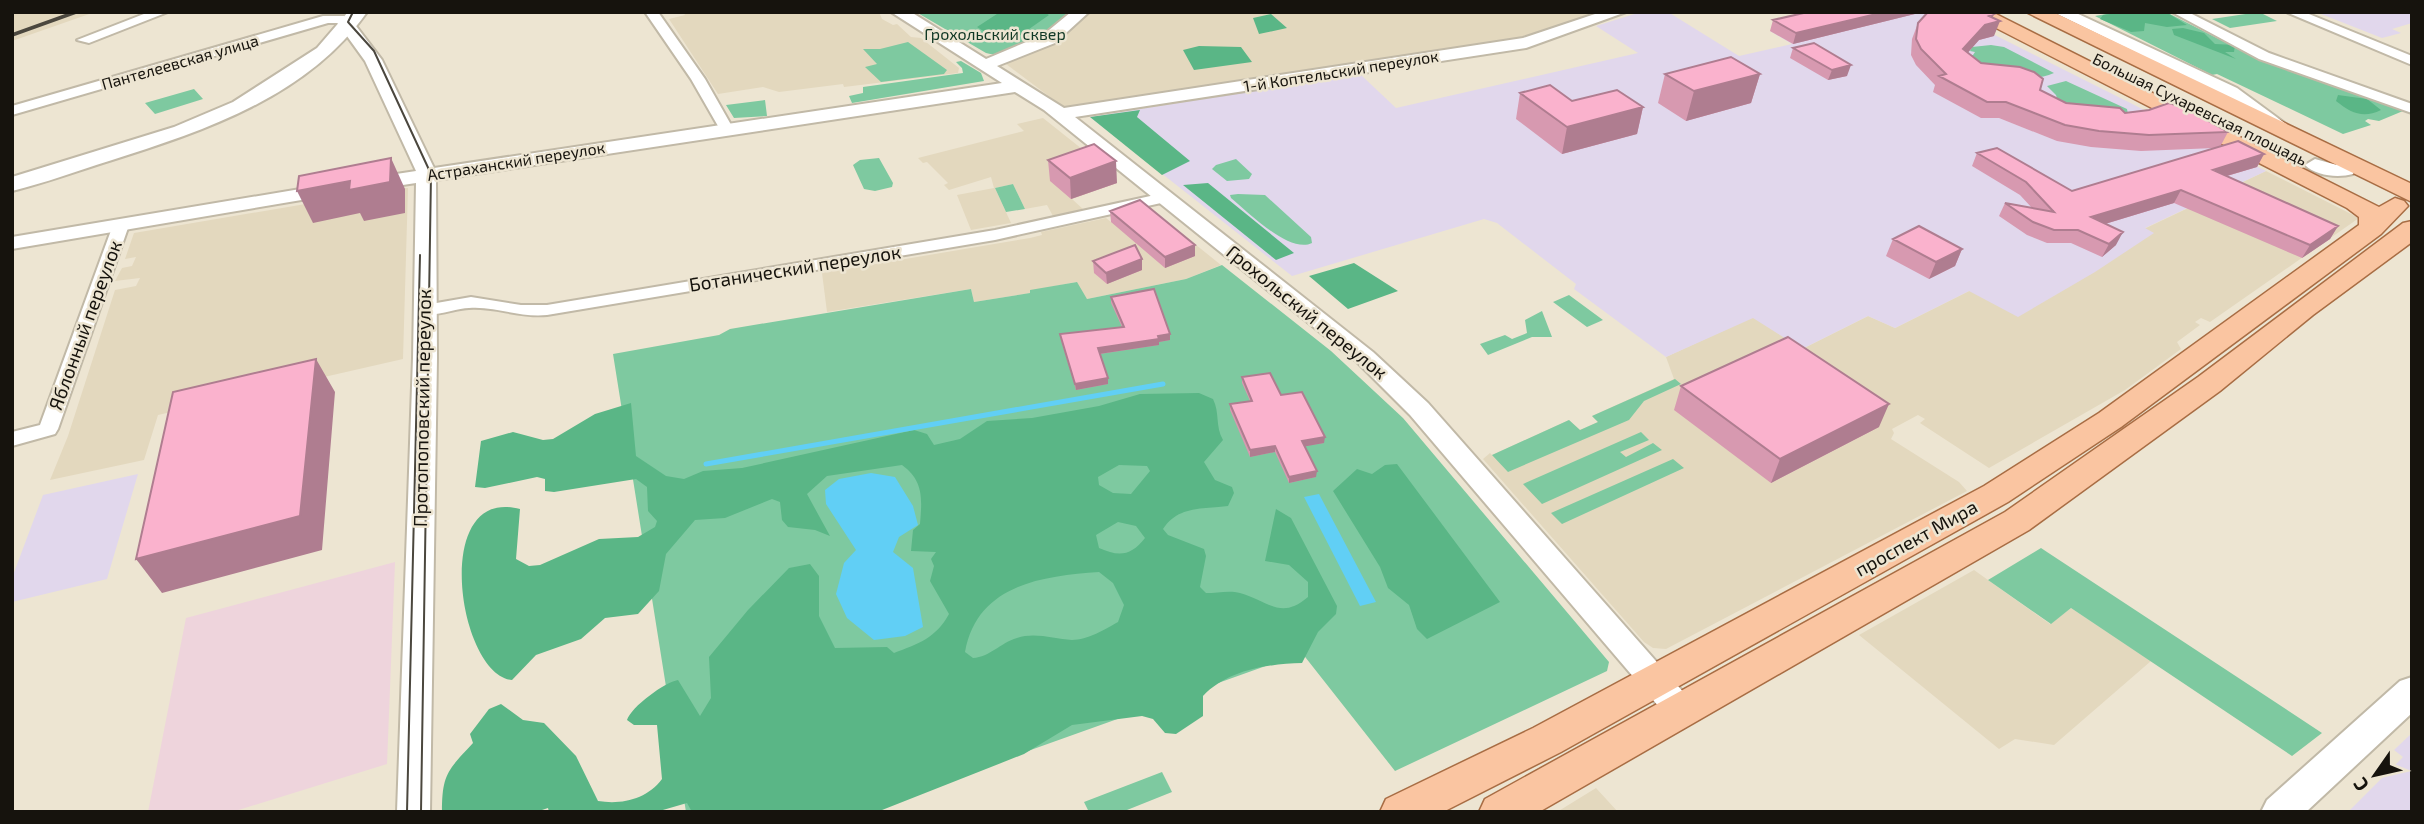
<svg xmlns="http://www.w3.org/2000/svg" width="2424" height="824" font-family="'Exo 2',sans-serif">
<rect width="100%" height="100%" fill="#ede5d2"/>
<path fill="#e3d8be" d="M12,12H95L12,41Z
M683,12H879L882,19L893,25L897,24L911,37L921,38L959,68L958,73L844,87L843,84L779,92L763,87L718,94L669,19L685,15Z
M1090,12H1609L1523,41L1066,109L1006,64L1051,43Z
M1043,118L1082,149L1117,183L1072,199L1084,210L1053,216L1047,205L1025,209L1013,184L995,188L1011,223L971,230L957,195L994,188L991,177L949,190L944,185L948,183L927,162L923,163L918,158L1024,131L1017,124Z
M2266,171L2359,218L2210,322L2201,318L2195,322L2200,325L2177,342L2181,349L2125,390L1989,468L1920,423L1925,419L1918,415L1892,429L1894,433L1891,439L1959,482L1967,491L1666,649L1653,648L1644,642L1483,459L1490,453L1492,455L1569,420L1580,430L1598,422L1592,416L1674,379L1666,357L1753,317L1802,349L1868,316L1895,328L1969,291L2153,233L2144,229Z
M400,188H408L403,359L158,415L144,460L50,480L68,436L115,290L136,286L140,278L115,281L122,268L132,266L136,257L125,259L134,233Z
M1150,208L1221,265L1186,279L1087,299L1076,282L1030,291L1031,293L974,302L971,289L827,312L822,273L1030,238L1042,235L1041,232L1106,218L1111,222Z
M1974,570L2050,624L2071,608L2151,661L2054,745L2015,739L1999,749L1859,635Z
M1596,788L1618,812H1557Z"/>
<path fill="#eed4dc" d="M395,562L387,764L232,812H148L186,618Z"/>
<path fill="#e1d7ec" d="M1641,12H1668L1739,56L1792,44L1770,31L1843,13L1949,12L2266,171L2145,228L2154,233L2095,272L2018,317L1969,291L1895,328L1868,316L1802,349L1753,318L1666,357L1574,289L1576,284L1497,223L1484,219L1292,276L1090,117L1360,74L1396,108L1638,53L1596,26Z
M2316,12H2410L2412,23L2392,29L2401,33L2382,38Z
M138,474L107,579L12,602V578L43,495Z
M2412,733V812H2348L2403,757L2394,750Z"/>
<path fill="#7ec9a0" d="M916,12H1074C1055,28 1012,61 986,53Z
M2118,12H2166L2262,61L2403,111L2379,121L2368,119L2365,121L2371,125L2343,134L2217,74L2212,75L2095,16Z
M2259,12L2277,21L2230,28L2212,19Z
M908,42L947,70L944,74L881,82L865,67L877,64L863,49H880Z
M1991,45L2004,47L2054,73C2028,85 1989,72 1968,55H1973L1975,52L1970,51L1972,47Z
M961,61L981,73L984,81L852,103L849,96L863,93V87L963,73L962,68L956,62Z
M2066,81L2127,109L2128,114L2058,102L2056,95L2047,86Z
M194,89L203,99L155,114L145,103Z
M765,100L767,116L734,118L726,105Z
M879,158L893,183L892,187L875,191L864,189L853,165L860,160Z
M1236,159L1252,174L1249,179L1227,181L1212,169L1216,165Z
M1013,184L1025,209L1006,212L995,188Z
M1238,194L1265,195L1311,237L1312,243C1290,254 1249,213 1231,198L1230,195Z
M1222,265L1331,351L1403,418L1609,662L1607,671L1395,771L1302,653L857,812H686L613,354L719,335L730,329L971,289L974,302L1030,293V290L1077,282L1087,299L1186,279Z
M1569,295L1603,320L1587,327L1553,302Z
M1542,311L1552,337H1532L1488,355L1480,344L1505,335L1512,339L1527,333L1525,320Z
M1675,379L1681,384L1644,401L1629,420L1508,472L1492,455L1569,420L1580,430L1598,422L1592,416Z
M1641,432L1649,440L1620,452L1626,457L1653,443L1662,450L1542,504L1523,484Z
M1673,459L1684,468L1562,524L1551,513Z
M2041,548L2047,552L2322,733L2292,756L2071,608L2051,624L1988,580Z
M1162,772L1172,792L1122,812H1089L1084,802Z"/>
<path fill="#5ab686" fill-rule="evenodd" d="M1000,12H1044L1049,15L1012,41L996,39L977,27Z
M2124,12H2166L2187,25L2167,27L2145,23L2144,31L2131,32L2100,19L2103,15Z
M1271,14L1287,28L1259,34L1253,18Z
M2183,28L2204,33L2215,44L2235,45L2234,52H2225L2236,59L2174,35L2172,29Z
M1199,46L1241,47L1252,62L1194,70L1183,50Z
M2338,95L2367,99L2381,110C2363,119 2351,113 2336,101Z
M1140,110L1137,117L1190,161L1162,175L1090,117Z
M1208,183L1294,253L1276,260L1183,185Z
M1354,263L1398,291L1348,309L1309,276Z
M1199,393L1213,399C1220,413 1215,426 1223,440L1204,462L1215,480L1232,487L1234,493L1228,506C1202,509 1178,506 1163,529L1168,535L1204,549L1206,556L1200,587L1206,593C1217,593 1230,590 1240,593C1270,602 1281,620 1308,597V582L1289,565L1265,561L1276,509L1291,518L1337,606L1336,614L1318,632L1302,663C1267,664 1228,670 1203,696V716L1176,734L1165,733L1153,719L1142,716L1072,725L1024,754L877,812H692L687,803L656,812H549L548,808L536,812H442C442,774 448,770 473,743L470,734L489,709L501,704L523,720L544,723L576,756L598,801C622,805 647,799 662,779L657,725H634L627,720C631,707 665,682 678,680L700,716L711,698L709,657L748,610L789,568L810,564L819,576V616L835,648L887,647L894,653C918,644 936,638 949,614L930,581L934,566L931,559L936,552L911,551L913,530L920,524C922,499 924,481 902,465L827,476L807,494L830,536L815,530L788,527L782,520L780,502L772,499L725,518L695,520L666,554L659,591L638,614L605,618L581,639L536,655L512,680C458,675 430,485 520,509L516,559L529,566L540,565L599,539L638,537L655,527L657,521L648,511L647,487L636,479L554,492L545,491V479L537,477L485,488L475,487L481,441L513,432L543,440L553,439L595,414L631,403L636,456L666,476L684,479L703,471L742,468L914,430L927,434L934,445L960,439L987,421L1032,418L1099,406L1140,394ZM1119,465L1147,466L1150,471L1131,494L1113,493L1099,485L1098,477ZM1118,522L1136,526L1145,538C1131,556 1119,557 1099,548L1096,535ZM1099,572L1113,583L1124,605L1118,622C1106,629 1087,640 1072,640C1054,639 1035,632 1017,638C1000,643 990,657 973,658L965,652C977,585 1041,576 1099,572Z
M1397,464L1500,602L1427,639L1417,629L1409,605L1388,588L1380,567L1333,491L1357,469L1372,474L1385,465Z"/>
<path fill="#61cff5" d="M871,473L895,477L913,506L918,525L899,537L893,552L913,568L923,627L905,636L874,640L847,618L836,594L844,563L856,550L826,504L825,490L839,479Z
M1319,494L1376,602L1360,606L1304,497Z"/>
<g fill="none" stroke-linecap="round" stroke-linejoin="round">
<path stroke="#61cff5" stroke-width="5" d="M706,464L1163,384"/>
<defs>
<path id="minor" d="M149,12H168L89,43L77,40Z
M645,12H658L705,79L734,130L732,133H722L691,79Z
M2172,12H2188L2269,53L2412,104V113L2259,59Z
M2286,12H2304L2412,56V65Z
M323,16H344L353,25L347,29L337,23H328L12,115V106Z
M1164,193L1172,198L1170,201L995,240L547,315C520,318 496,306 469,308C455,308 426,321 416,310L425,305L471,297L521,305H547L995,230Z
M121,220L129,225L58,429L55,434L12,446V432L40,425L113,225Z"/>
<path id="tertiary" d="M891,12H911L986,59L1043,35L1071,12H1089L1055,43L997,66L1064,108L1523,38L1601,12H1626L1526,48L1075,117L1373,352L1428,403L1693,703L1697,712L1693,721L1682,725L1671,721L1410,415L1357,362L1044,110L1015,92L436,180L437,358L430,812H397L413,358L416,183L370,190L360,184L370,178L416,171L365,61L339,25L341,22H353L382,60L434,168L1002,83Z
M2053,12H2074L2237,88L2286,124L2283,128H2271L2225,96Z
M2340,152L2347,154L2358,165L2353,174C2338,178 2316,176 2305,165L2315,159L2337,165L2330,158Z
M330,184L337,186L340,190L337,194L12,249V237Z"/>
<path id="secondary" d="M348,12H367C307,97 204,131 109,161C77,171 45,183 12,191V177L174,127L233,102L317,48Z
M2412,677V713L2306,812H2261L2267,800L2400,681Z"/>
<path id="primary" d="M1965,12H1992L2379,207L2395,198L2404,201L2408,206L2381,234L2121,427L2008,502L1561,752L1443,812H1380L1386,799L1533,728L1984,486L2099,413L2359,225V217L2347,208Z
M2026,12H2053L2412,184V202Z
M2412,221V242L2313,315L2220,391L2029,530L1539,812H1479L1485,799L2005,512L2198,377L2403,223Z"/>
</defs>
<use href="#minor" stroke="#c1b9a7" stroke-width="4"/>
<use href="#tertiary" stroke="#c1b9a7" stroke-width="4"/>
<use href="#secondary" stroke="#c1b9a7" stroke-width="4"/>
<use href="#primary" stroke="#a86d44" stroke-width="3"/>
<use href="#minor" fill="#fff" fill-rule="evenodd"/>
<use href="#tertiary" fill="#fff" fill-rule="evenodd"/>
<use href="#secondary" fill="#fff" fill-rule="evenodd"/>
<use href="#primary" fill="#fac5a1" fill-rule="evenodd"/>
<path stroke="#4b473e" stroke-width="2" d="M353,12L348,22L374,51L431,174L421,812
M407,812L420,255"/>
<path stroke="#4b473e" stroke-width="3.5" d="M12,35L76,12"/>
</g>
<path fill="#d799b0" d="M1808,12H1923L1793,44L1770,31L1773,20Z
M1993,17L1994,36L1979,40L1967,53L1981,63L2066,103L2228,132L2220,147L2264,154L2257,167L2227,176L2338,226L2330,239L2302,258L2174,203L2105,224L2116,245L2102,257L2071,243H2047L2027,235L1999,216L2005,203L2032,208L2020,195L1972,166L1977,153L2072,191L2215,148L2141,151L2091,147L2057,141L1999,118H1981L1933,92L1935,85L1916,65L1911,55L1912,39L1918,23Z
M1793,48L1847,76L1828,80L1790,58Z
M1665,74H1760L1751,103L1686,121L1658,103Z
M1520,93L1572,101L1643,107L1637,134L1562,154L1516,119Z
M1048,160L1117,183L1071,199L1050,181Z
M1110,211L1195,256L1165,268L1111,222Z
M1893,239L1962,249L1955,266L1929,279L1886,256Z
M1142,259V270L1107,284L1094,273L1093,261Z
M1111,297L1170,340L1159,342V345L1100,354L1108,384L1076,390L1061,340L1060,334L1122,327L1111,303Z
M1242,377L1281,395L1324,443L1305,446L1316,477L1289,483L1275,452L1250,457L1230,410V404L1250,401L1242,383Z
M1681,386L1879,427L1771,483L1674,410Z"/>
<path fill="#af7d90" d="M1885,12H1923L1793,44L1796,33Z
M1994,14L1991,23L2000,21L1994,36L1979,40L1957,65L1963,49L1989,16Z
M1851,65L1847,76L1828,80L1832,70Z
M1760,74L1751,103L1686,121L1694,91Z
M1643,107L1637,134L1562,154L1567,127Z
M2264,154L2257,167L2206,182L2213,170Z
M391,158L405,189V213L364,221L360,213L313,223L297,191Z
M1116,161L1117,183L1071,199L1070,178Z
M2181,190L2174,203L2085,230L2091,217Z
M2338,226L2330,239L2302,258L2310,245Z
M2123,232L2116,245L2102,257L2109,244Z
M1195,245V256L1165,268V257Z
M1962,249L1955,266L1929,279L1936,262Z
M1142,259V270L1107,284L1106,273Z
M1170,334V340L1159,342V345L1099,354L1098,348Z
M316,359L335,392L322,550L162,593L136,559Z
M1108,378V384L1076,390L1075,384Z
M1889,404L1879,427L1771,483L1780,459Z
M1325,437L1324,443L1302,447V441Z
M1275,446V452L1250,457V450Z
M1317,471L1316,477L1289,483V477Z"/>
<path fill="#fab2cd" stroke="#af7d90" stroke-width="2" d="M1808,12H1885L1796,33L1773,20Z
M1928,12H1989L1994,14L1989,16L2000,21L1985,25L1963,49L1981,63L2020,67L2034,72L2043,79L2040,90L2066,103L2120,108L2125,113L2149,110L2169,103L2185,108L2228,132L2149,135L2099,131L2065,125L2006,102H1987L1939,76L1946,74L1921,49L1916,39L1918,23Z
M1814,43L1851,65L1832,70L1793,48Z
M1731,57L1760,74L1694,91L1665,74Z
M1550,85L1572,101L1617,90L1643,107L1567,127L1520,93Z
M2238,141L2264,154L2213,170L2338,226L2310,245L2181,190L2091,217L2123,232L2109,244L2078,230H2054L2033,222L2005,203L2054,212L2026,182L1977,153L1997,148L2072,191Z
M1094,144L1116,161L1070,178L1048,160Z
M391,158L390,182L349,190L350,181L297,191L299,176Z
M1140,200L1195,245L1165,257L1110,211Z
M1919,226L1962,249L1936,262L1893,239Z
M1135,245L1142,259L1106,273L1093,261Z
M1154,289L1170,334L1158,336L1159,339L1098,348L1108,378L1075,384L1060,334L1124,327L1111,297Z
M1788,337L1889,404L1780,459L1681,386Z
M316,359L300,516L136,559L173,392Z
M1270,373L1281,395L1302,392L1325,437L1302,441L1317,471L1289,477L1275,446L1250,450L1230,404L1252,401L1242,377Z"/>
<g text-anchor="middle" stroke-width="5" stroke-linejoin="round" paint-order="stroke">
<g font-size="16" fill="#0f3724" stroke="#ede5d2">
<text x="995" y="40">Грохольский сквер</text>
</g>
<g font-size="16" fill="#16130d" stroke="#ede5d2">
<text transform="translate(180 62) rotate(-16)" y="6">Пантелеевская улица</text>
<text transform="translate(1341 71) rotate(-9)" y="6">1-й Коптельский переулок</text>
<text transform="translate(2200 109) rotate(26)" y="6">Большая Сухаревская площадь</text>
<text transform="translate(516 161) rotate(-9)" y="6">Астраханский переулок</text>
</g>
<g font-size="19" fill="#16130d" stroke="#ede5d2">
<text transform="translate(795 268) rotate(-9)" y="7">Ботанический переулок</text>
<text transform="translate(1307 312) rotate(39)" y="7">Грохольский переулок</text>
<text transform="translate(85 325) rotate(-70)" y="7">Яблонный переулок</text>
<text transform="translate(422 408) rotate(-89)" y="7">Протопоповский переулок</text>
<text transform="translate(1916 538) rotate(-29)" y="7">проспект Мира</text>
</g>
</g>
<rect width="2424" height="824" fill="none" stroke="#16130d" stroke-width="28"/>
<g transform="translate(2375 775) rotate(236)" stroke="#ede5d2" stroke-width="5" paint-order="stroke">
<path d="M0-5L12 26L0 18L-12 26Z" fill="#16130d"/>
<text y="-10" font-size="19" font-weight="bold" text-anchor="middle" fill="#16130d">С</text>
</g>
</svg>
